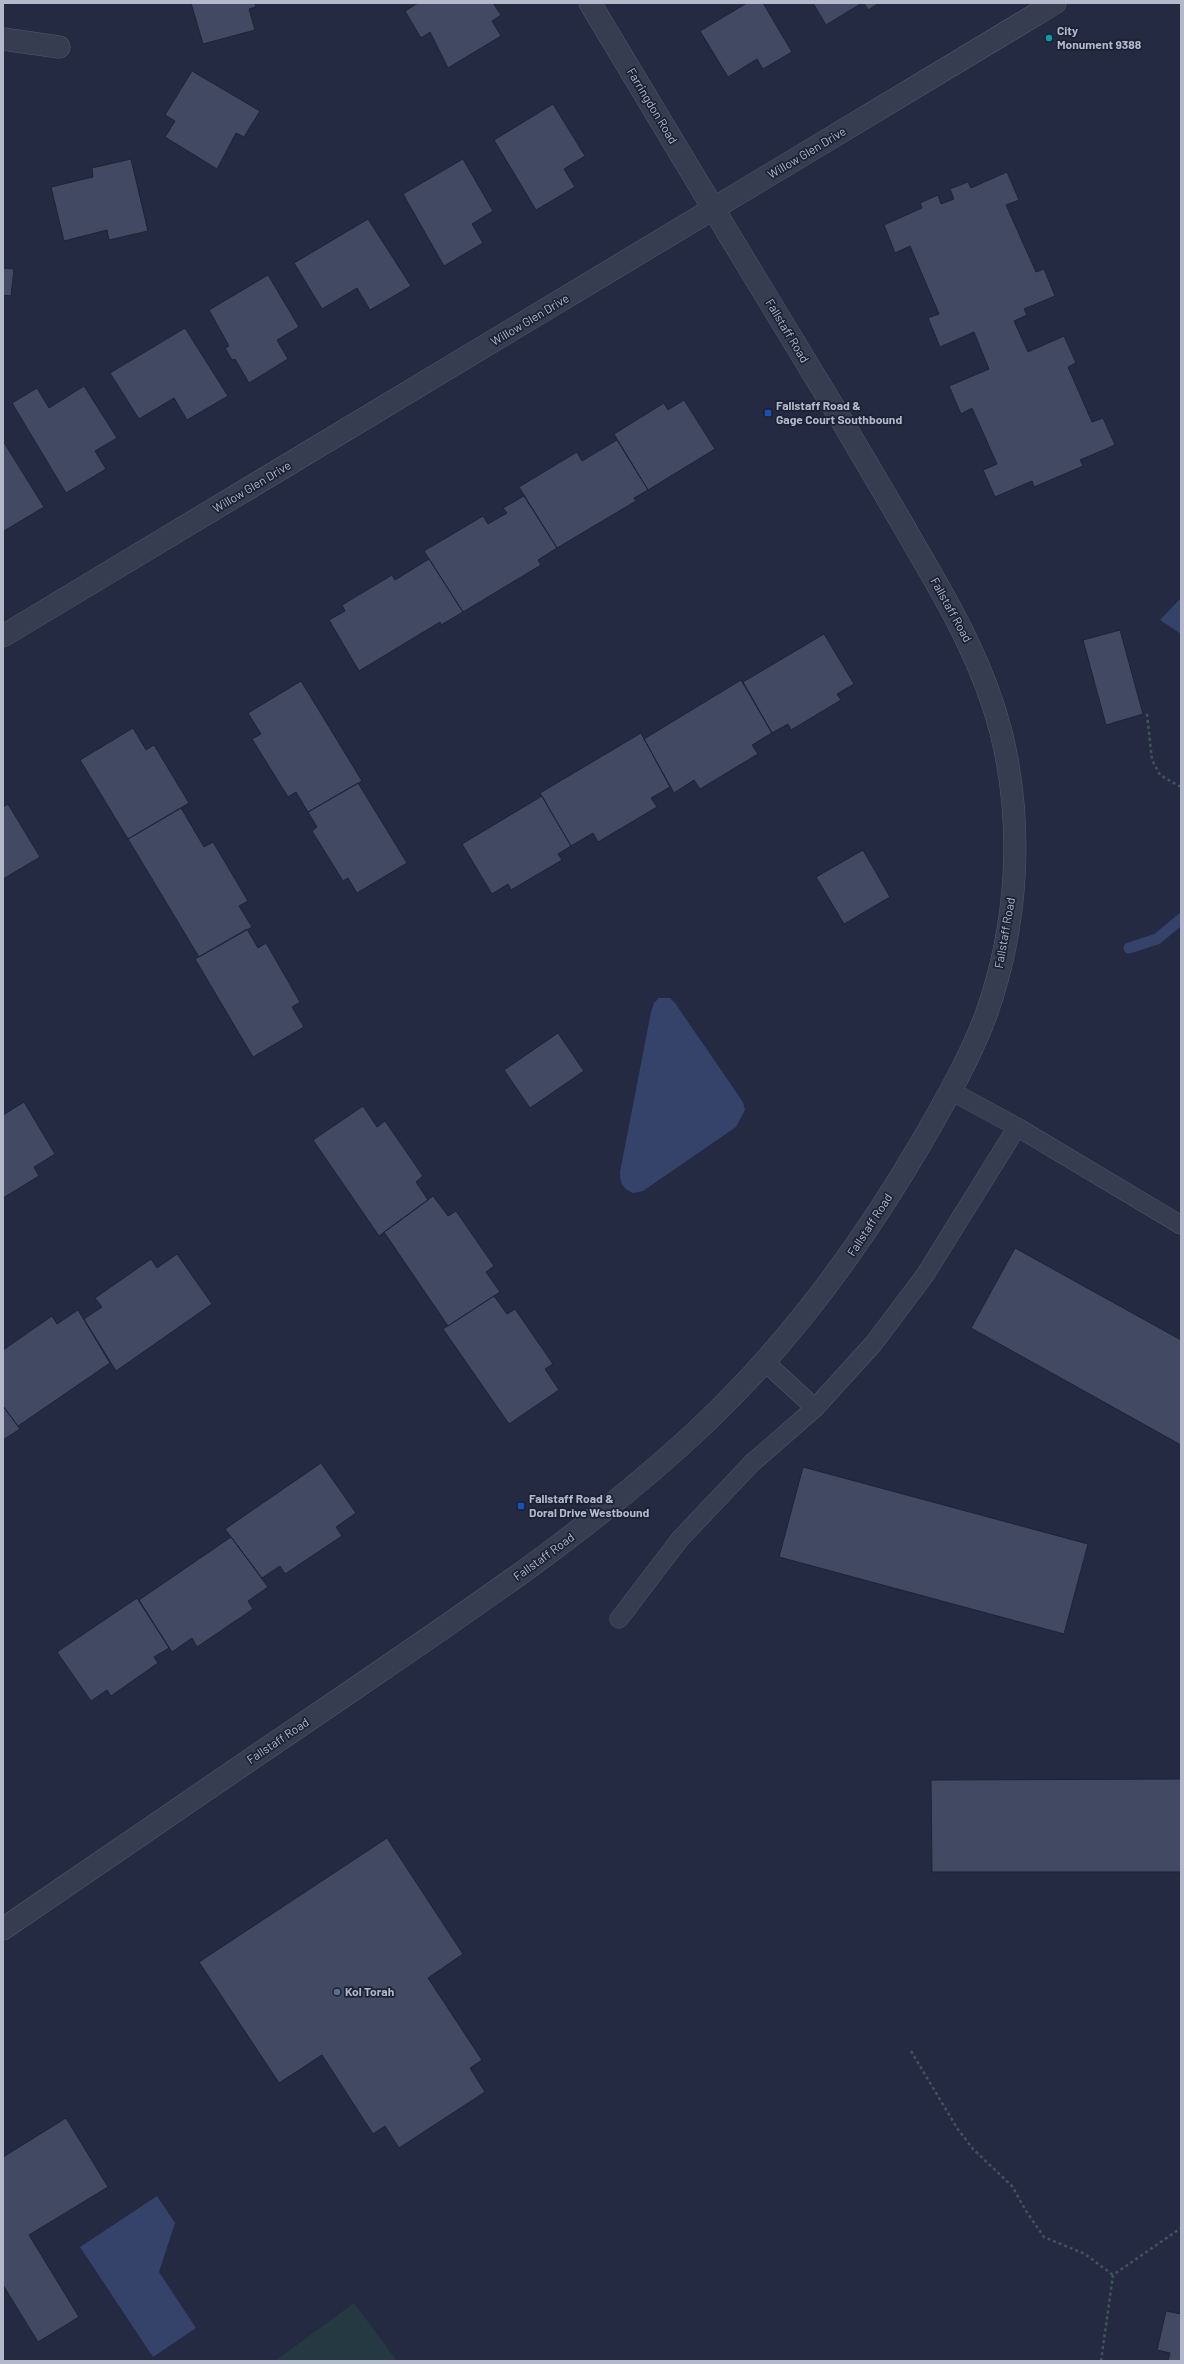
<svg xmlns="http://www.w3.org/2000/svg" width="1184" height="2364" font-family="Barlow,sans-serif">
<rect width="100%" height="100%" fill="#232a41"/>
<path fill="#253942" d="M354,2303L397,2361H275Z"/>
<path fill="#354269" d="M1181,598V634L1160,620Z
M659,998H670L675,1003L743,1102L745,1110L736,1127L643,1191L633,1193C622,1188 620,1183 620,1172L651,1012L654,1003Z
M157,2196L175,2223L159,2272L196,2328L153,2357L80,2247Z"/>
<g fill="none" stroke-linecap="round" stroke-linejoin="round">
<path stroke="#354269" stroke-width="11" d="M1129,948L1157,939L1181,919"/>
</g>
<path fill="#414963" stroke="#1e2437" d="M191,3H255L256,7L249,9L255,30L203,44Z
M418,3H493L501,15L492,21L501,36L448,68L430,32L421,38L405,11Z
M747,3H763L792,52L763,69L757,59L728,77L700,31Z
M813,3H862L826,25Z
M864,3H879L868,10Z
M192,71L260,111L244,137L236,133L217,169L165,137L175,121L165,115Z
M553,104L585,156L564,169L575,187L536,210L494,140Z
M131,159L148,231L109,240L107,230L64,241L51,187L93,177L92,168Z
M463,159L493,211L472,224L483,243L444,266L403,194Z
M1007,172L1019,200L1006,205L1036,272L1044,269L1055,296L1024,309L1027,315L1014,321L1028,352L1064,336L1076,363L1068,367L1092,422L1103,418L1115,445L1080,460L1083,466L1034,487L1032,481L995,497L983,470L997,464L972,408L961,414L949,386L989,369L974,332L940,347L928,318L939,314L910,246L895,253L884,225L922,208L920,203L938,195L941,204L954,199L950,189L968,182L971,188Z
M368,219L411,286L370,310L357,288L322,309L294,263Z
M3,268L14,269L11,296L3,295Z
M268,275L299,327L277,340L288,359L249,383L235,359L232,360L225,348L229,346L209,310Z
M185,328L228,396L187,420L174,398L139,419L110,373Z
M84,386L117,438L95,451L106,469L66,493L12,403L37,388L49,408Z
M684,400L715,449L648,490L614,434L664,403L668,410Z
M617,440L648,490L634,498L636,501L557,548L519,487L577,452L582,461Z
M3,441L44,507L4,531L3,530Z
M524,496L557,548L538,560L541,565L463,612L424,551L483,516L488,524L507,513L503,508Z
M429,559L463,612L441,625L440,622L359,671L329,620L345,611L342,605L392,575L395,580Z
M1120,630L1143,714L1106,725L1083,640Z
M824,634L854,684L837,694L841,700L791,730L788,724L772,733L743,682Z
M741,680L772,733L752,745L758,754L700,789L694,780L674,793L644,739Z
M301,681L362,781L308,812L296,792L288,797L252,739L261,734L248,713Z
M133,728L146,750L154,745L189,803L128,839L80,760Z
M641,733L670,787L651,798L657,807L598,842L593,833L571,846L540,793Z
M358,783L407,863L357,893L348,878L343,881L312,831L317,827L308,812Z
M542,796L571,846L558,854L562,860L511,890L508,884L492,894L462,844Z
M8,804L40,857L3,879V807Z
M181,808L204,847L213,842L248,901L239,906L252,927L199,957L128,839Z
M863,850L890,897L844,924L816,877Z
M247,929L258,948L266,943L300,1002L292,1007L304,1027L253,1057L195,959Z
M558,1033L584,1071L530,1108L504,1070Z
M24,1102L55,1154L34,1167L39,1176L3,1198V1115Z
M363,1106L377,1127L385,1121L423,1176L416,1182L428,1200L379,1236L313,1140Z
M433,1196L448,1216L456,1211L494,1266L486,1272L500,1292L448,1326L384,1232Z
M1015,1248L1181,1340V1445L971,1328Z
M177,1254L212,1304L116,1371L84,1319L102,1307L95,1298L151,1259L157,1268Z
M494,1296L507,1314L515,1309L553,1364L545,1369L559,1390L509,1424L443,1329Z
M78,1310L110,1363L18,1426L3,1406V1350L52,1316L57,1324Z
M3,1406L20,1429L3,1440Z
M321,1463L356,1513L336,1527L342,1536L285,1574L280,1566L262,1578L225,1529Z
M803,1467L1088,1544L1064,1634L779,1557Z
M231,1537L268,1587L248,1601L253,1609L197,1647L192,1638L172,1652L139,1600Z
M137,1598L169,1648L154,1657L158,1663L111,1696L107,1690L91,1701L57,1652Z
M1181,1779V1872H932L931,1780Z
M387,1838L463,1954L428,1978L482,2060L470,2068L485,2092L399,2148L385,2126L373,2134L322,2055L279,2083L199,1962Z
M66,2118L108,2187L29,2235L79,2317L38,2342L3,2285V2157Z
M1166,2311L1181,2314V2361H1168L1170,2353L1157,2350Z"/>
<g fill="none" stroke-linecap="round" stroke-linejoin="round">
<defs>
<path id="service" d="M951,1091L1017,1127L1181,1225
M765,1362L815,1408
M619,1619L680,1539L752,1463L815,1408L874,1343L925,1275L1017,1127"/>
<path id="minor" d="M3,39L59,47
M3,1929C117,1851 230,1773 344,1696C468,1611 594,1528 703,1425C792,1341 863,1243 924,1138C946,1099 970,1058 986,1015C1018,925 1024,825 1001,732C984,666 952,609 918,551C893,507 867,464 842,421C757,282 674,143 590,3"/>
<path id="tertiary" d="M3,636L1055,3"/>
</defs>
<use href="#service" stroke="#52586b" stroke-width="19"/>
<use href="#minor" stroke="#52586b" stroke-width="23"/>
<use href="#tertiary" stroke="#52586b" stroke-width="23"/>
<path stroke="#40555b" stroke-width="2.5" stroke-dasharray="3 3" stroke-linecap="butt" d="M1147,714L1152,760L1160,775L1181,787
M911,2051L957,2128L973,2149L1012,2186L1026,2211L1044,2237L1085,2254L1113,2275
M1101,2361L1113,2275L1181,2228"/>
<use href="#service" stroke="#373d50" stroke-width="18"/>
<use href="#minor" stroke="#373d50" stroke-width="22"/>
<use href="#tertiary" stroke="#373d50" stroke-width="22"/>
</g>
<circle fill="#0f9aa8" stroke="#1c2235" stroke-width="1.5" cx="1049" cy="38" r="4"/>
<g fill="#1a4fb4" stroke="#1c2235" stroke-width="1.5">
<rect x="764" y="409" width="8" height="8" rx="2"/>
<rect x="517" y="1502" width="8" height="8" rx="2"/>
</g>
<circle fill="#5c6f8a" stroke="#1c2235" stroke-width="1.5" cx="337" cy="1992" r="4"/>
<g text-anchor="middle" stroke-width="3.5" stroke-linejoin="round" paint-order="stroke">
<g font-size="12" font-weight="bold" fill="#b3b8cb" stroke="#1c2235" text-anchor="start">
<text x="1057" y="35">City<tspan x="1057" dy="14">Monument 9388</tspan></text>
<text x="776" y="410">Fallstaff Road &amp;<tspan x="776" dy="14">Gage Court Southbound</tspan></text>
<text x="529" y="1503">Fallstaff Road &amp;<tspan x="529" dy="14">Doral Drive Westbound</tspan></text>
<text x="345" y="1996">Kol Torah</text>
</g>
<g font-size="12" fill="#b3b8cb" stroke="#1c2235">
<text transform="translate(652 106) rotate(59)" y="4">Farringdon Road</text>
<text transform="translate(807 153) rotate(-31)" y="4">Willow Glen Drive</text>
<text transform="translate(530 320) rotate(-31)" y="4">Willow Glen Drive</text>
<text transform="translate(787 331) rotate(59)" y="4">Fallstaff Road</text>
<text transform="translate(252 487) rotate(-31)" y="4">Willow Glen Drive</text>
<text transform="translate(951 610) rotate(61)" y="4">Fallstaff Road</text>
<text transform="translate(1005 933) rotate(-80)" y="4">Fallstaff Road</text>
<text transform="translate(870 1225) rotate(-57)" y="4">Fallstaff Road</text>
<text transform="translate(544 1557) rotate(-36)" y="4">Fallstaff Road</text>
<text transform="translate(278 1741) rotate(-34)" y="4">Fallstaff Road</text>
</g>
</g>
<rect width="1184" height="2364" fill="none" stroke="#b3b8cb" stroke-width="8"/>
</svg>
